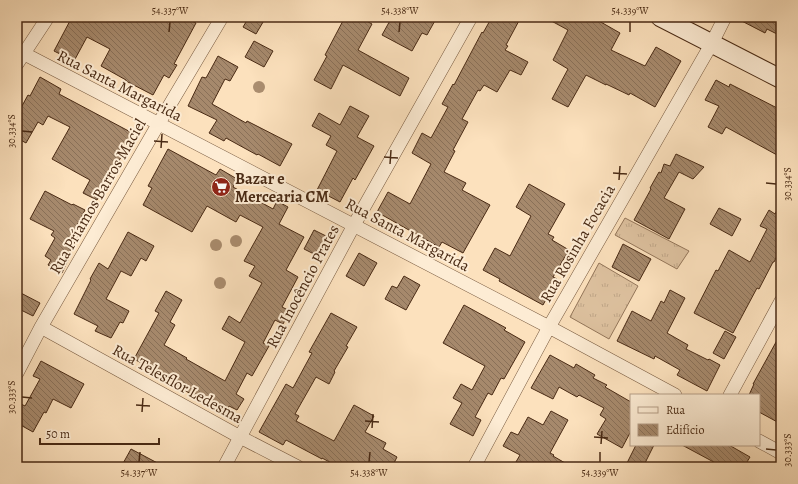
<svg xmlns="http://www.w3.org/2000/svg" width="798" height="484" font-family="Alegreya,serif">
<defs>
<pattern id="grass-tufts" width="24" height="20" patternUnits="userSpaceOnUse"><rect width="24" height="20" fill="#dec2a0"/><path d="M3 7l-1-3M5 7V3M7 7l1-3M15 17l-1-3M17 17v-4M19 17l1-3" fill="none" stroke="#c0a789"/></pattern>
<pattern id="building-back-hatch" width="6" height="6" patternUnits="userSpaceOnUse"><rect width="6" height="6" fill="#a6896c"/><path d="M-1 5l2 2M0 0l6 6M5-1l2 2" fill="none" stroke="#897058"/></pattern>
</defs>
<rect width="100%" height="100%" fill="#fce1bd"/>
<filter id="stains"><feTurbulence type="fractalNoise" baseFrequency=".005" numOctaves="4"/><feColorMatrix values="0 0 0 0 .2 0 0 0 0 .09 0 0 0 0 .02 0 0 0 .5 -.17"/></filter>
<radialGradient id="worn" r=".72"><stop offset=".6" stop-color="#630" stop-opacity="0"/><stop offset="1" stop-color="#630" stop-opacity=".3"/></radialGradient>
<path fill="url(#grass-tufts)" stroke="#94765a" d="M625,218L689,251L677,269L615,235Z
M599,263L638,286L609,339L570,317Z"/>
<path fill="url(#building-back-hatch)" stroke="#492a14" d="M72,17H184L196,23L174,64L177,65L169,78L164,75L153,95L126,81V80L101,66L110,49L87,37L74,61L54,51Z
M249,17H266L256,34L243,27Z
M345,17H359L372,24L358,50L409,78L400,96L343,65L331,89L314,80L327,56L325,55Z
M392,17H437L427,35L422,33L412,51L382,35Z
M492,17H521L506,45L508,46L505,50L528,62L521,75L510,70L497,92L484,85L480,91L478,90L462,119L468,122L453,150L455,151L444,172L466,183L462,190L490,205L463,253L442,242L439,247L377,212L388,192L410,204L431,164L412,153L422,133L431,138L448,107L442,104L453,84L454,85L482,32L483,33Z
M544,17H592L620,33L611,50L645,66L656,47L681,61L655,107L630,93L629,95L606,84V85L586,75L568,107L552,99L568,69L553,60L568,30Z
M734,17H781V36L767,29L765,33Z
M254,41L273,51L264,67L245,57Z
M218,56L238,67L230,81L225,79L212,104L246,123L247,121L292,144L280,166L258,154L257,155L226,138L224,141L209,133L217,120L188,106L202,77L206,78Z
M40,77L61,89L59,94L138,136L127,155L123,153L105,188H104L97,200L83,193L90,180L52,159L70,127L48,116L43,125L38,122L26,143L17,138V115L28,95L30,96Z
M716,80L729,87L730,84L781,110V148L777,155L726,127L722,134L708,127L719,106L705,100Z
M350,106L369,116L357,137L374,146L355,180L353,178L340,202L317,190L337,151L326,145L331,136L312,126L319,113L340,125Z
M168,149L216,175L220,169L237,179L233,187L273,209L277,201L288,207L279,224L304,237L286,270L298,277L282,307L290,311L283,324L275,320L263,343L269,346L252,376L247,373L236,394L244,399L237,410L229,406L225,413L210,405V406L192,397L193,395L154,374L156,371L134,359L159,313L155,311L166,291L182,300L170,322L175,325L164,345L187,358L186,359L225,381L245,342L222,329L229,316L240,323L262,283L249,276L255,266L244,261L263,227L240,215L236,222L207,206L192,232L143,205L152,188L148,186Z
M676,154L704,167L693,179L679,172L664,198L685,209L669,239L634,220L651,189L650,188L659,172L661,173L664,164L670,166Z
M529,184L565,204L548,234L554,237L552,240L569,250L553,277L557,279L543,305L499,281L500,279L483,270L495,248L510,256L531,216L516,207Z
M45,191L72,205L73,204L85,210L74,231L79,234L66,259L68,260L62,273L48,265L51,260L45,256L55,238L51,235L54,231L30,219Z
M781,203V248L774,262H773L759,289L757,288L733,333L694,313L716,270L718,271L729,250L750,262L767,229L760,226L769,210L775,214Z
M719,208L741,219L732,236L710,224Z
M314,230L328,237L325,243L327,244L320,257L304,249Z
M128,232L154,246L146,261L141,258L131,276L121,271L106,299L129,311L123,323L120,322L111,338L95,331L98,326L74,314L91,280L90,279L99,263L108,269Z
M623,244L651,259L639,281L612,267Z
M359,253L377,263L364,286L346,276Z
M404,276L420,285L406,310L385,299L392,286L397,288Z
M670,290L685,298L667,333L688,345L686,349L708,360L709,359L720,365L707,391L677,375L680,370L655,356L654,359L617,341L632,311L651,321L661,301L664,303Z
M17,291L40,303L33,316L17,308Z
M464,305L506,328L504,330L525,342L504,379L501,378L492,395L488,393L475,417L481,420L473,436L450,424L462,403L453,398L461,384L472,390L485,366L443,343Z
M331,313L357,327L346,346L348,347L334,371L335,372L329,384L316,377L295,414L299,416L296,421L334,441L354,405L374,416L365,432L386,443L383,449L397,457L392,467H339L322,458V459L286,440L283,445L259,432L286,384L293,388L312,353L309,352Z
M725,331L736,337L724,359L713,353Z
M781,333V424L759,412V395H749L754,384H753Z
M550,355L574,368L576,364L595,375L593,378L607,385L605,387L631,402V431L622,448L597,434L606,419L600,415L604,408L579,395L577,397L559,387L553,399L531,388Z
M41,361L84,384L71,408L53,399L46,413L44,412L33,432L17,423V412L21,404L25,406L40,379L33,376Z
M551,411L568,420L550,453L554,455L553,456L572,467H513L520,455L503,446L511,432L518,435L528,417L543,425Z
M636,445H654L643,467H625Z
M682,445H729L750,457L744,467H723Z
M131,449L165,467H121Z"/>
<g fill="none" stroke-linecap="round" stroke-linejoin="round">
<defs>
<path id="minor" d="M17,50L549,327L675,395
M17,64L48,17
M41,327L240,437L298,467
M17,373L41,327L159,123L222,17
M730,395L781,301
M759,441L781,453
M224,467L354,225L471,17
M474,467L549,327L712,43L725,17"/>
<path id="secondary" d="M660,17L781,79"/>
</defs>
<use href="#minor" stroke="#76583e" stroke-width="14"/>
<use href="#secondary" stroke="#492a14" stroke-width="20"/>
<use href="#minor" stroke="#fdecd4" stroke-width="13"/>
<use href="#secondary" stroke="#fdecd4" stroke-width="18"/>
</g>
<g fill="#aa8d6f">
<circle cx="259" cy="87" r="6"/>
<circle cx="236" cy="241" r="6"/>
<circle cx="216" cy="245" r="6"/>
<circle cx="220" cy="283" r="6"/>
</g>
<path fill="none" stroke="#492a14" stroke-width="1.5" d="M169,32L170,22M399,32L400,22M630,32V22M22,131L32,132M154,141L168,142M161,148L162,134M384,157L398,158M390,164L391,150M613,173L627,174M619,180L620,166M766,183L776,184M22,397L32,398M136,405L150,406M142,412L143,398M365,421L379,422M372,428L373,414M594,437L608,438M601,444L602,431M766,449L776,450M139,462L140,452M369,462L370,452M600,462V452"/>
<defs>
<symbol id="supermarket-disc" viewBox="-11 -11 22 22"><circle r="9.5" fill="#8f2418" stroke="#fdecd4"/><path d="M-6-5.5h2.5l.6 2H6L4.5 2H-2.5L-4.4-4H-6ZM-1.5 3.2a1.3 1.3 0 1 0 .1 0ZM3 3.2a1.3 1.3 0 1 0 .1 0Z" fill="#fff"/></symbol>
</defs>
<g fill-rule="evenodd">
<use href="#supermarket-disc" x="210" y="176" width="22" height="22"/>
</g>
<g text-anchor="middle" stroke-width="4" stroke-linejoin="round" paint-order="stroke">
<g font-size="16" fill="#492a14" stroke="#fdecd4">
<text transform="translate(120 85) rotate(27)" y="6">Rua Santa Margarida</text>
<text transform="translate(97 196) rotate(-60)" y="6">Rua Príamos Barros Maciel</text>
<text transform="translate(408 234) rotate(28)" y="6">Rua Santa Margarida</text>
<text transform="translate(577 243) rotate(-60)" y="6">Rua Rosinha Focacia</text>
<text transform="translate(302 286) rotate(-62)" y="6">Rua Inocêncio Prates</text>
<text transform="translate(178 383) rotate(29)" y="6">Rua Telesflor Ledesma</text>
</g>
<g font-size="16" font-weight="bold" fill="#492a14" stroke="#fdecd4" text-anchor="start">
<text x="235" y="184">Bazar e<tspan x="235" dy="18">Mercearia CM</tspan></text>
</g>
</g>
<rect width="798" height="484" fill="none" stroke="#fce1bd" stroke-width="44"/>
<rect x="630" y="394" width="130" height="52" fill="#fdecd4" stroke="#b59e87"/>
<rect x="638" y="407" width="20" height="6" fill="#fdecd4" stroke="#b59e87"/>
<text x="666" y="414" font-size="12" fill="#492a14">Rua</text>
<rect x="638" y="424" width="20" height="12" fill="url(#building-back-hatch)" stroke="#b59e87"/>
<text x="666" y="434" font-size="12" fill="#492a14">Edifício</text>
<path d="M40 438v6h119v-6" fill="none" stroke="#492a14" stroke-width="2"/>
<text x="46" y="438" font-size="12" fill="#492a14" stroke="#fdecd4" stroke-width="3" paint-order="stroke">50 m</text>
<rect x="22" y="22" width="754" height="440" fill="none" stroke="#492a14" stroke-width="1.5"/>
<g font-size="10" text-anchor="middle" fill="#492a14">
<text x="170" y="14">54.337°W</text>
<text x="400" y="14">54.338°W</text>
<text x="630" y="14">54.339°W</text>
<text transform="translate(11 131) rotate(-90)" y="4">30.334°S</text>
<text transform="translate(787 184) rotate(-90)" y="4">30.334°S</text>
<text transform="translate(11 397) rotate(-90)" y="4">30.333°S</text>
<text transform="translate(787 450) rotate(-90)" y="4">30.333°S</text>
<text x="139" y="476">54.337°W</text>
<text x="369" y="476">54.338°W</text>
<text x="600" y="476">54.339°W</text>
</g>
<rect width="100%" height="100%" filter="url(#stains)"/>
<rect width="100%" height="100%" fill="url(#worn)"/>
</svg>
